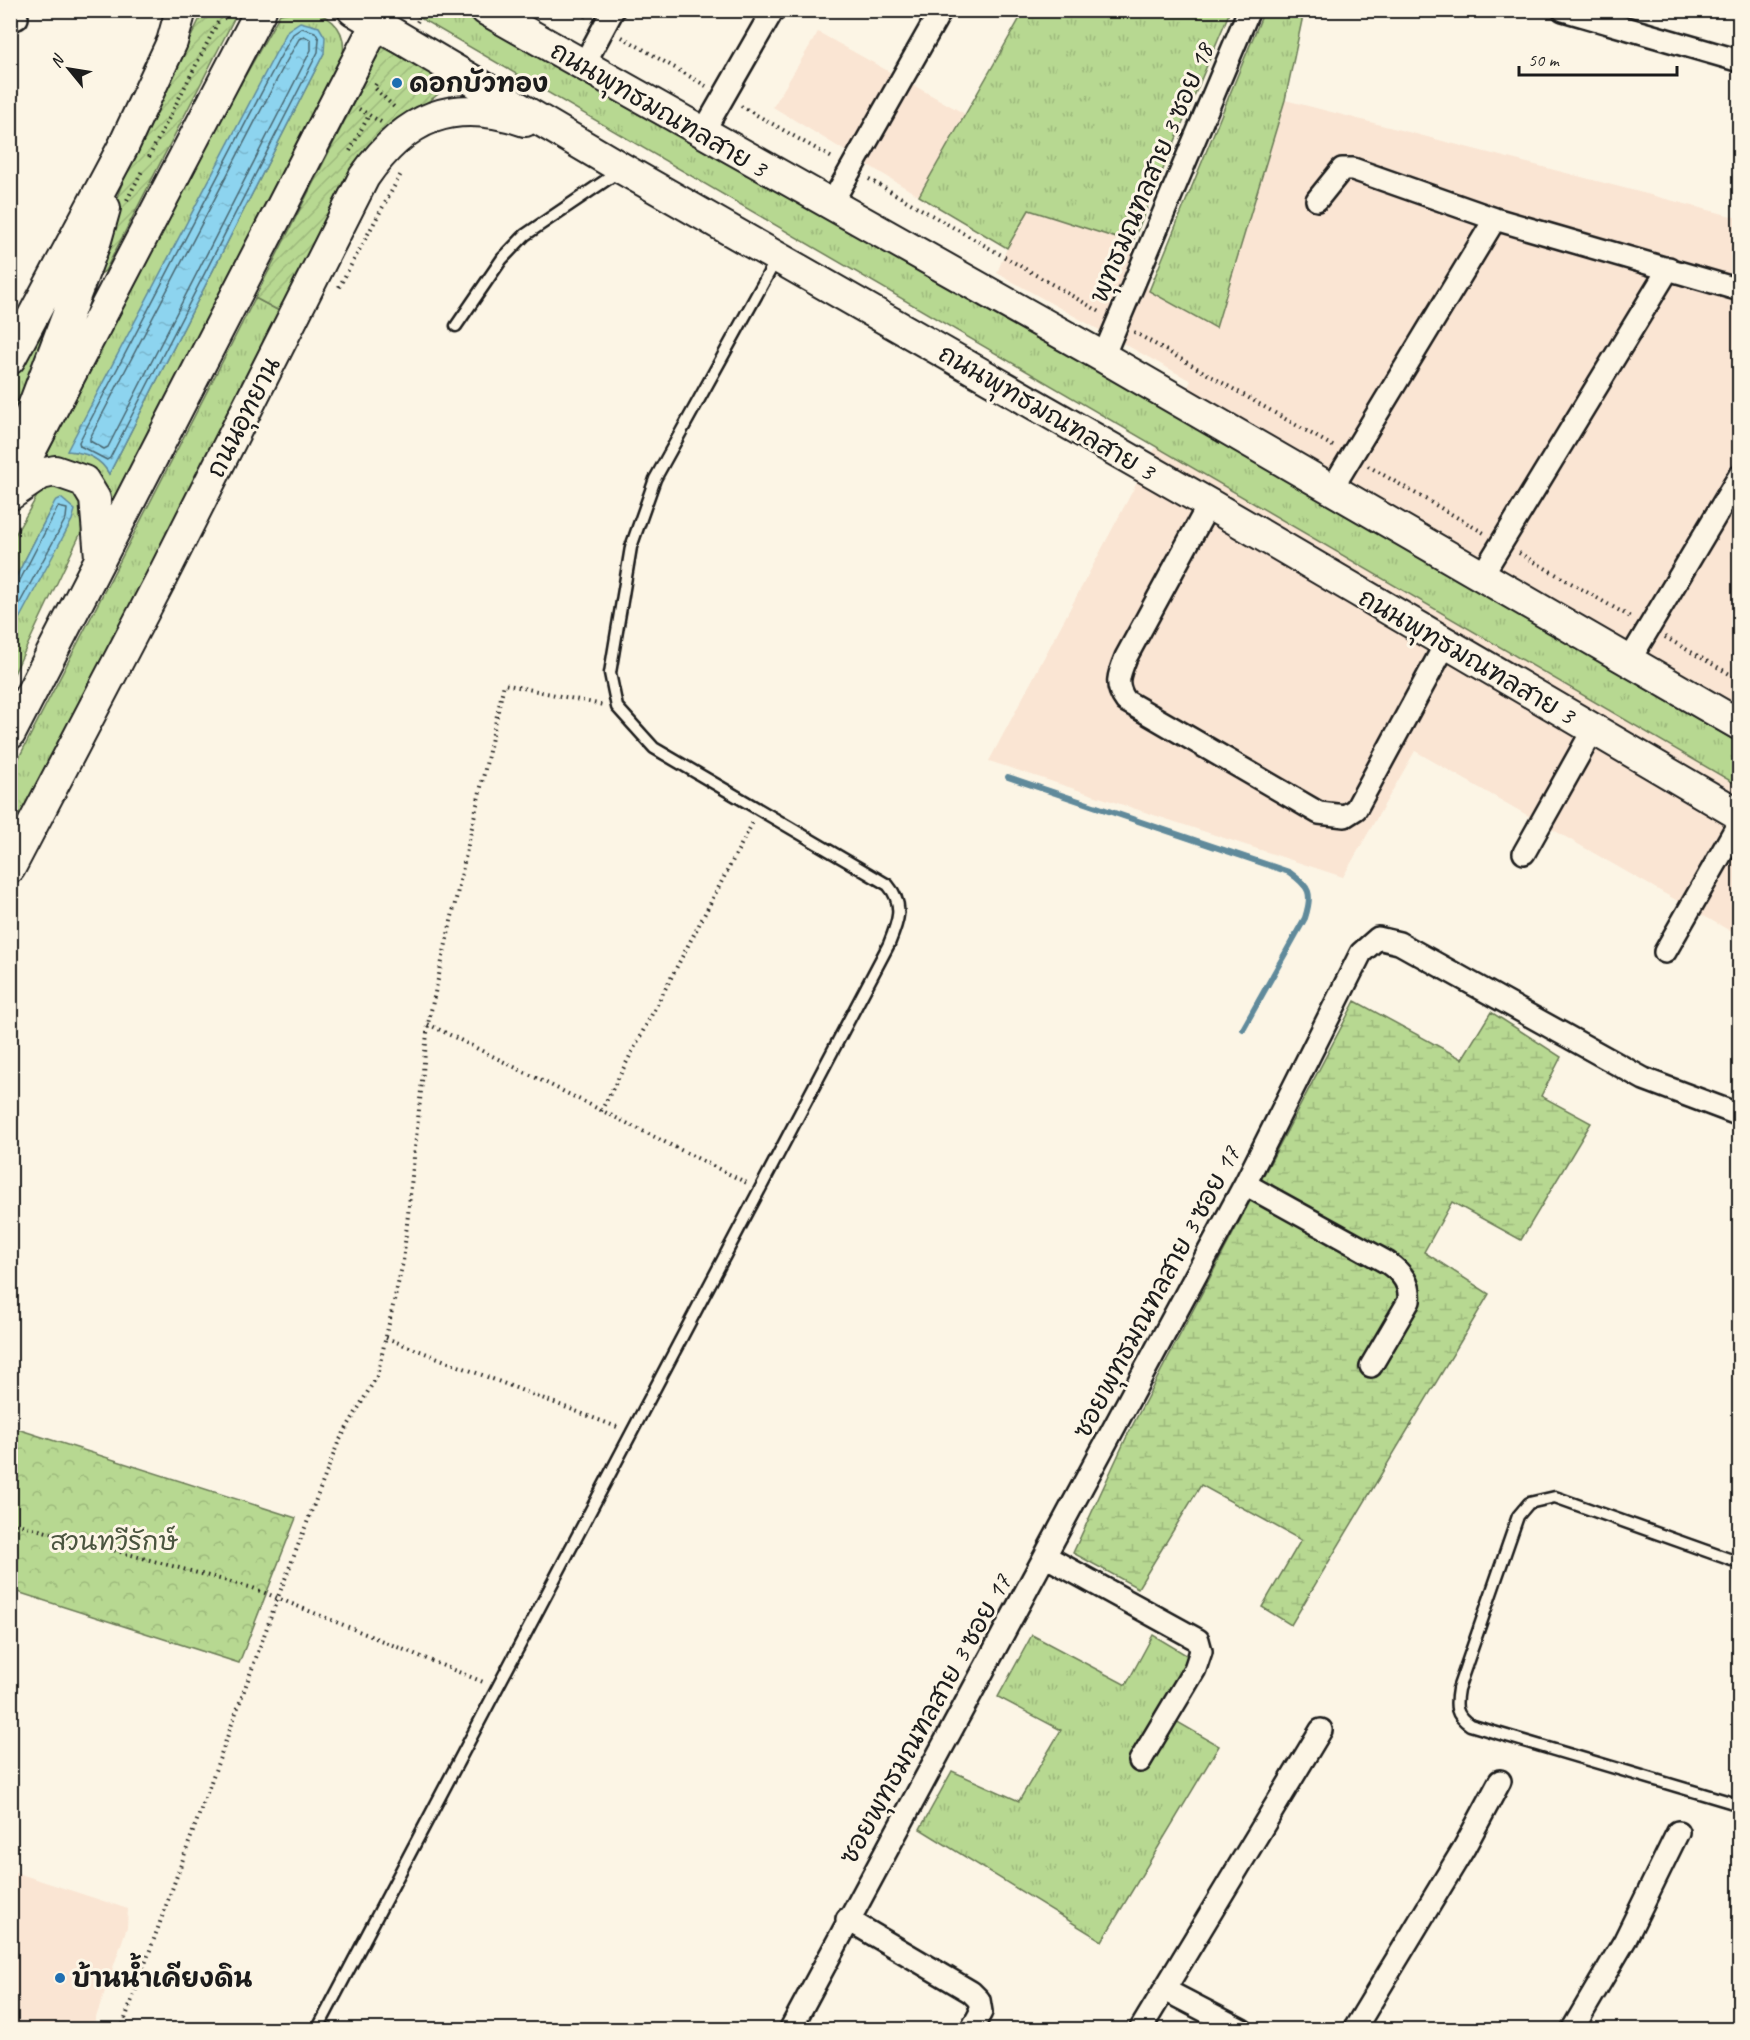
<svg xmlns="http://www.w3.org/2000/svg" width="1750" height="2040" font-family="Caveat,'Playpen Sans Thai',sans-serif">
<defs>
<pattern id="grass-tufts" width="24" height="20" patternUnits="userSpaceOnUse" patternTransform="scale(1.5)"><rect width="24" height="20" fill="#b7d891"/><path d="M3 7l-1-3M5 7V3M7 7l1-3M15 17l-1-3M17 17v-4M19 17l1-3" fill="none" stroke="#9db97c"/></pattern>
<pattern id="wetland-marsh" width="20" height="14" patternUnits="userSpaceOnUse" patternTransform="scale(1.5)"><rect width="20" height="14" fill="#b7d891"/><path d="M1 5h8M5 5V1M11 12h8M15 12V8" fill="none" stroke="#9db97c"/></pattern>
<pattern id="park-crowns" width="20" height="18" patternUnits="userSpaceOnUse" patternTransform="scale(1.5)"><rect width="20" height="18" fill="#b7d891"/><path d="M2 6a3 3 0 1 1 6 0M12 15a3 3 0 1 1 6 0" fill="none" stroke="#9db97c"/></pattern>
<pattern id="garden-furrows" width="10" height="10" patternUnits="userSpaceOnUse" patternTransform="scale(1.5)"><rect width="10" height="10" fill="#b7d891"/><path d="M-1 1l2-2M0 10L10 0M9 11l2-2" fill="none" stroke="#9db97c"/></pattern>
<pattern id="water-ripples" width="26" height="14" patternUnits="userSpaceOnUse" patternTransform="scale(1.5)"><rect width="26" height="14" fill="#8dd4ef"/><path d="M2 4q2-2 4 0t4 0M15 11q2-2 4 0t4 0" fill="none" stroke="#79b5cc"/></pattern>
</defs>
<rect width="100%" height="100%" fill="#fcf5e5"/>
<filter id="ink" filterUnits="userSpaceOnUse"><feTurbulence type="fractalNoise" baseFrequency=".0167" numOctaves="2"/><feDisplacementMap in="SourceGraphic" scale="12" xChannelSelector="R" yChannelSelector="G"/><feConvolveMatrix kernelMatrix="1 2 1 2 8 2 1 2 1" color-interpolation-filters="sRGB"/></filter>
<g filter="url(#ink)">
<path fill="#fae5d3" d="M818,32L965,114L919,196L773,107Z
M1285,100L1739,218V936L1415,751L1343,877L989,761L1191,381L997,273L1007,248L1028,210L1132,243L1149,291L1216,327Z
M11,1871L128,1909L127,1927L92,2029H11Z"/>
<path fill="url(#grass-tufts)" stroke="#6a7a56" stroke-width="1.5" fill-rule="evenodd" d="M299,10C326,11 347,26 343,54L108,511L39,470L199,158L280,14ZM324,53L109,474C101,458 85,452 68,451Z
M408,11H463L928,270L1739,743V786Z
M1024,11H1230L1132,243L1029,210L1007,248L919,196Z
M1264,11H1304L1285,100L1216,328L1149,291Z
M255,298L283,313L11,838V773Z
M40,328L50,335L11,441V387Z
M61,483L80,489L85,524L11,680V634L31,595L52,507L11,587V542L40,491Z
M1032,1635L1126,1685L1153,1635L1203,1665L1174,1720L1219,1746L1102,1941L920,1829L952,1771L1019,1801L1061,1730L998,1697Z"/>
<path fill="url(#wetland-marsh)" stroke="#6a7a56" stroke-width="1.5" d="M1355,1001L1462,1059L1491,1012L1561,1057L1541,1096L1591,1123L1521,1240L1452,1202L1424,1252L1489,1294L1291,1625L1262,1607L1301,1540L1201,1485L1138,1588L1073,1553L1128,1434Z"/>
<path fill="url(#park-crowns)" stroke="#6a7a56" stroke-width="1.5" d="M11,1427L296,1518L239,1663L11,1590Z"/>
<path fill="url(#garden-furrows)" stroke="#6a7a56" stroke-width="1.5" d="M200,11H238L105,271L99,275L89,271L128,168L200,18Z
M382,47L433,72L444,88C438,99 394,121 380,132L283,313L255,298Z"/>
<path fill="url(#water-ripples)" stroke="#608a9b" stroke-width="1.5" d="M300,22L319,27L325,37L324,53L109,474C101,458 85,452 67,451L273,58L288,30Z
M61,498L75,510L72,520L11,634V587L52,507L55,501Z"/>
<g fill="none" stroke-linecap="round" stroke-linejoin="round">
<path stroke="#496670" stroke-width="1.5" d="M302,28L315,32L319,39L318,52L110,458L107,460L80,446L79,442L278,61L293,34Z
M304,36L311,40V50L108,447L104,449L90,441V438L285,64L299,39Z
M10,588L18,584L58,507L67,509L66,518L10,621"/>
<path stroke="#608a9b" stroke-width="6" d="M1008,777L1289,872C1310,887 1313,893 1305,918L1243,1029"/>
<defs>
<path id="lane" d="M456,326L502,259L525,235L621,170
M1740,1563L1555,1497L1529,1503L1518,1516L1458,1689C1455,1706 1455,1715 1470,1725L1740,1805
M317,2030L889,944C898,922 905,905 888,885L654,748L617,707L610,673L631,547L655,479L777,258"/>
<path id="street" d="M1563,10L1740,61
M10,14L17,18
M583,66L613,10
M702,134L773,10
M1317,200L1342,169H1353L1495,219L1740,290
M830,206L941,10
M1103,357L1249,10
M1331,490L1495,219
M1209,504L1126,657C1119,674 1114,685 1126,701L1319,813L1345,816L1356,809L1446,643
M1482,575L1669,268
M1629,661L1740,475
M1524,853L1593,730
M1665,952L1740,821
M1245,1184L1388,1263C1402,1273 1411,1284 1409,1301L1371,1366
M1045,1556L1198,1640L1201,1651L1195,1669L1140,1761
M847,1919L971,1992L979,2000L981,2012L971,2030
M1165,1990L1242,2030
M790,2030L1245,1184L1361,953L1378,938L1399,943L1644,1079L1740,1115
M1140,2030L1321,1730
M1354,2030L1464,1848L1500,1781
M1572,2030L1625,1940L1678,1832"/>
<path id="secondary" d="M353,10L623,169L1209,504L1740,815
M486,10L1103,357L1740,725
M10,359L123,147L172,42L181,10
M25,428L96,240L105,208
M10,490L261,10
M10,495L41,474L55,471L84,481L95,499L100,557
M10,734L383,10
M10,868L160,581L364,177C406,116 453,97 525,121"/>
</defs>
<use href="#lane" stroke="#1c1c1c" stroke-width="15"/>
<use href="#street" stroke="#1c1c1c" stroke-width="26"/>
<use href="#secondary" stroke="#1c1c1c" stroke-width="34"/>
<path stroke="#1c1c1c" stroke-width="4" stroke-dasharray="1.5 4.5" stroke-linecap="butt" d="M208,10L229,20
M575,10L587,17
M417,22L424,10
M622,37L706,86
M376,84L374,87L396,109
M741,106L834,159
M359,109L381,122
M350,151L369,115
M149,157L221,16
M869,179L1102,313
M127,200L143,169
M339,287L402,172
M1134,332L1336,448
M1368,466L1484,533
M1519,553L1632,618
M1665,637L1740,680
M10,902L16,891
M428,1024L747,1183
M601,1111L753,822
M386,1338L617,1427
M10,1522L253,1588L483,1682
M121,2030L278,1597L338,1443L377,1376L403,1262L428,1024L504,684L603,705"/>
<use href="#lane" stroke="#fcf5e5" stroke-width="10"/>
<use href="#street" stroke="#fcf5e5" stroke-width="21"/>
<use href="#secondary" stroke="#fcf5e5" stroke-width="30"/>
</g>
</g>
<g fill="#1f6fb2" stroke="#fcf5e5" stroke-width="2">
<circle cx="397" cy="83" r="6"/>
<circle cx="60" cy="1978" r="6"/>
</g>
<g text-anchor="middle" stroke-width="6" stroke-linejoin="round" paint-order="stroke">
<g font-size="26" font-weight="bold" fill="#1c1c1c" stroke="#fcf5e5" text-anchor="start">
<text x="409" y="92">ดอกบัวทอง</text>
<text x="72" y="1987">บ้านน้ำเคียงดิน</text>
</g>
<g font-size="26" fill="#1c1c1c" stroke="#fcf5e5">
<text transform="translate(659 109) rotate(30)" y="9">ถนนพุทธมณฑลสาย 3</text>
<text transform="translate(1151 173) rotate(-67)" y="9">พุทธมณฑลสาย 3 ซอย 18</text>
<text transform="translate(1047 412) rotate(30)" y="9">ถนนพุทธมณฑลสาย 3</text>
<text transform="translate(243 417) rotate(-63)" y="9">ถนนอุทยาน</text>
<text transform="translate(1467 656) rotate(30)" y="9">ถนนพุทธมณฑลสาย 3</text>
<text transform="translate(1156 1292) rotate(-62)" y="9">ซอยพุทธมณฑลสาย 3 ซอย 17</text>
<text transform="translate(925 1719) rotate(-61)" y="9">ซอยพุทธมณฑลสาย 3 ซอย 17</text>
</g>
<g font-size="26" fill="#4a543f" stroke="#fcf5e5">
<text x="114" y="1550">สวนทวีรักษ์</text>
</g>
</g>
<rect width="1750" height="2040" fill="none" stroke="#fcf5e5" stroke-width="36"/>
<rect x="18" y="18" width="1714" height="2004" fill="none" stroke="#1c1c1c" stroke-width="2" filter="url(#ink)"/>
<g transform="translate(69 69) rotate(300)" stroke="#fcf5e5" stroke-width="4.5" paint-order="stroke">
<path d="M0-4.5L10 22L0 15L-10 22Z" fill="#1c1c1c"/>
<text y="-9" font-size="16" font-weight="bold" text-anchor="middle" fill="#1c1c1c">N</text>
</g>
<path d="M1519 66v9h158v-9" fill="none" stroke="#1c1c1c" stroke-width="3"/>
<text x="1528" y="66" font-size="18" fill="#1c1c1c" stroke="#fcf5e5" stroke-width="4.5" paint-order="stroke">50 m</text>
</svg>
